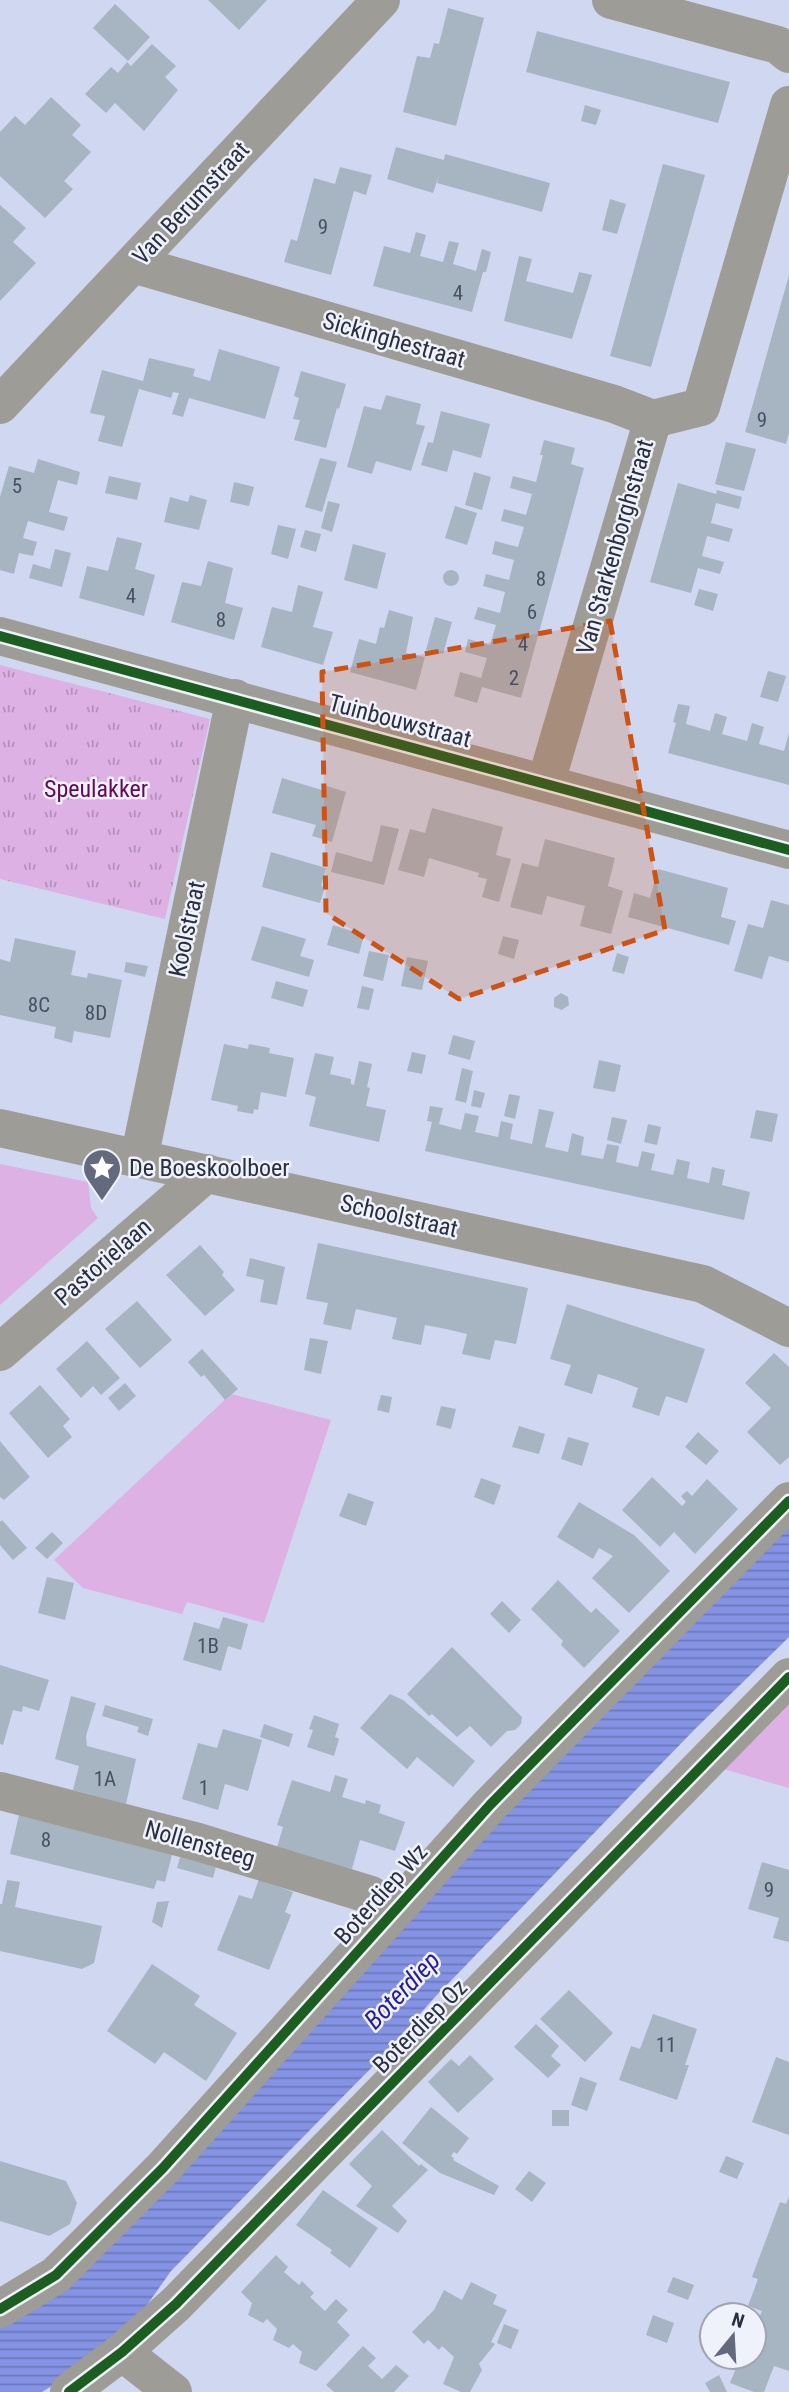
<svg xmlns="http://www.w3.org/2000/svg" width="789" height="2392" font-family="'Roboto Condensed',sans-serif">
<defs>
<pattern id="park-tufts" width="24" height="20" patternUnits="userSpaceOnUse" patternTransform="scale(1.75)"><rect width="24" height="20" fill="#ddb1e3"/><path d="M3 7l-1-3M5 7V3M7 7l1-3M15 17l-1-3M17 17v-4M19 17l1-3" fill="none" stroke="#b390b9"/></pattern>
<pattern id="water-rules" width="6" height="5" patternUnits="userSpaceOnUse" patternTransform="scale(1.75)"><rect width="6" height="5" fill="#8493e4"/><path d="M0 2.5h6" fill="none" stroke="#6c78ba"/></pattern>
</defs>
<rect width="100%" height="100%" fill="#d0d7f0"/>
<path fill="#ddb1e3" d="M0,1164L88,1182L91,1208L98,1218L0,1305Z
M231,1394L331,1420L264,1623L187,1602L182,1614L83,1588L54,1560Z
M789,1692V1788L720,1768Z"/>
<path fill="url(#park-tufts)" d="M0,665L210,719L165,919L0,879Z"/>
<path fill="url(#water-rules)" d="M789,1523V1637L695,1729L435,1997L380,2059L171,2271L147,2305L74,2372L42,2392H0V2325Z"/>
<path fill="#a7b5c3" d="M208,0H267L239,30Z
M115,4L150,37L128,61L93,28Z
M448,8L484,18L456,126L403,112L417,56L430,58L434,43L439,44Z
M537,31L730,82L718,123L526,72Z
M152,44L176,66L165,77L178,90L144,131L115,103L106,113L85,94L111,67L118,73L127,62L131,66Z
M51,97L81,125L72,135L91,152L64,181L73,189L45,218L0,176V132L15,116L25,125Z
M585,105L601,110L596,125L581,121Z
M396,147L444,160L445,154L550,183L542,212L437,183L439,175L433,193L387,179Z
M663,164L705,175L651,367L610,356Z
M340,167L372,175L366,195L354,191L331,275L284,262L291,239L297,241L314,178L335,184Z
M610,199L626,204L617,234L602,230Z
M0,205L26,228L13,242L36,263L0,301Z
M416,232L426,235L420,256L443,262L449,241L459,243L453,264L476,271L482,249L491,252L486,272H483L472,312L373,286L384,246L410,253Z
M519,256L532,259L526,281L573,293L579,272L592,275L572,339L504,321Z
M789,275V433L786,444L745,432Z
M219,349L280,367L265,419L189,398L183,417L172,414L179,393L173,392L171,398L139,389L122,447L98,441L105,416L90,413L102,370L143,381L149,358L195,369L193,376L210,381Z
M301,371L346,384L339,409L337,408L326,448L294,440L300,420L293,419L299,398L294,396Z
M386,395L421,404L416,424L425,426L411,471L376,461L372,474L347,467L364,406L381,410Z
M441,411L490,424L481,458L453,450L447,472L421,465L428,442L433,443Z
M544,440L575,448L571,464L584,468L521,698L482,687L477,703L454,696L460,672L481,678L487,658L465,652L468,639L490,645L496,625L474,619L478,607L500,613L505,592L483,586L486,574L509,580L514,560L492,554L495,541L518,547L524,527L501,521L504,509L526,515L532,494L510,488L513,476L536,482L543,455H540Z
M726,442L756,449L744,491L715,484Z
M320,458L337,462L322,512L305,507Z
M38,459L80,472L77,485L58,480L49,512L68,517L64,531L28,521L23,538L37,542L33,556L19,553L14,574L0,570V497L9,466L34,473Z
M474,472L491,477L482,510L465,505Z
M109,476L141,483L137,500L105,493Z
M234,482L254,487L249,506L230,502Z
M678,483L716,494L717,490L742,497L739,509L716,503L711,523L733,529L729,542L707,536L702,556L724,562L720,574L698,568L691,593L650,582Z
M190,495L207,500L199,530L164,522L170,497L188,502Z
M328,501L340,504L332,532L321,528Z
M455,506L477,513L467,545L445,538Z
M278,525L296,529L288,559L271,554Z
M305,530L321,534L316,552L300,547Z
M117,537L142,543L135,569L155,575L144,616L79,598L87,566L108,571Z
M353,544L386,553L377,589L344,580Z
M55,549L71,553L62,587L29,578L33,564L50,569Z
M208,561L233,568L225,603L243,608L234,640L171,622L182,582L201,586Z
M443 578a8 8 0 1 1 16 0a8 8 0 1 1-16 0Z
M298,585L323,592L313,627L333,632L323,665L261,647L272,607L292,612Z
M699,589L718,594L713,611L694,605Z
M389,610L413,617L406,653L425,657L416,690L350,672L359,639L376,644L380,627L384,628Z
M435,617L452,622L443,654L426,650Z
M768,671L786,676L778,702L760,697Z
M678,704L690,706L686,724L710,731L715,713L727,717L722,734L747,741L752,723L764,727L759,744L784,751L789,733V785L668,753L676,723L673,722Z
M282,778L325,791L327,786L346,792L332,842L312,836L316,825L272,813Z
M432,808L503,827L496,855L511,859L499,902L482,897L487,879L478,877L479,873L429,858L424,877L398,870L410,829L425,833Z
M381,825L399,829L384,885L331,872L336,852L372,862Z
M545,839L615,858L608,886L623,891L611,934L580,926L585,906L547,896L542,915L510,907L522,863L538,867Z
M271,852L326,868L321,886L325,887L320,903L262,887Z
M658,869L728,888L721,917L736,921L729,945L628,917L634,893L650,898Z
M771,900L789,905V962L769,956L762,979L734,971L748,924L763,928Z
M333,925L364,935L359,954L327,945Z
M262,926L306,939L300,956L314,960L309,977L251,960Z
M503,936L519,940L514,959L498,954Z
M15,938L76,951L71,975L87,978L88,973L122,980L110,1038L74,1031L72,1043L54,1038L56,1027L0,1015V959L10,962Z
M369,951L389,955L383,981L363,976Z
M617,953L629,957L624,974L612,971Z
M407,957L428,961L422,990L401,986Z
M126,962L148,966L145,977L124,972Z
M276,981L308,990L303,1007L271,998Z
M362,986L374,989L369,1010L357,1008Z
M561,993L568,997L569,1005L562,1010L554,1007V998Z
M453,1035L475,1041L470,1060L448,1054Z
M224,1044L248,1049L249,1044L270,1048L269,1053L294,1058L286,1097L261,1092L258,1110L254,1109L253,1114L237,1111L238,1106L211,1100Z
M412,1052L426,1055L422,1074L407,1071Z
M315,1053L334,1057L330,1074L351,1079V1084L354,1085L359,1061L372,1064L367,1087L370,1088L366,1106L386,1110L379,1142L309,1126L316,1097L305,1094Z
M599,1060L621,1065L615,1092L593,1088Z
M462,1068L473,1071L466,1103L455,1100Z
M474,1090L485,1093L481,1108L471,1106Z
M509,1094L520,1096L515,1119L504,1116Z
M430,1106L443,1108L439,1124L461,1130L465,1113L479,1116L475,1132L498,1137L501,1121L513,1124L510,1139L532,1144L539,1109L554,1112L545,1147L568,1152L572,1133L584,1137L581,1155L603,1159L607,1144L619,1146L616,1162L638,1167L642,1151L655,1154L651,1170L673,1175L677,1159L690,1162L687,1178L709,1183L712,1167L725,1170L722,1185L750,1192L744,1220L425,1151L432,1122L427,1121Z
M756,1110L778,1114L772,1142L750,1138Z
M612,1117L627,1120L621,1144L607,1140Z
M648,1124L661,1127L657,1145L644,1142Z
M318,1243L528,1288L516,1344L495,1340L490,1360L462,1354L467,1334L446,1329L425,1325L421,1345L392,1339L397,1318L356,1309L351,1330L323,1324L328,1303L306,1299Z
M200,1245L224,1272L222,1275L235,1290L205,1316L166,1275Z
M250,1258L285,1267L277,1305L260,1302L264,1280L246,1276Z
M137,1301L172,1340L140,1368L105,1329Z
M567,1304L705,1349L687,1403L666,1396L659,1416L632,1407L638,1388L617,1380L598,1374L592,1394L564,1385L571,1365L550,1359Z
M310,1338L328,1341L321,1374L304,1370Z
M87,1341L120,1378L101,1395L93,1386L81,1398L56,1369Z
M202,1349L238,1389L225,1400L204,1375L201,1377L188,1362Z
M774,1353L789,1367V1457L780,1465L747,1432L771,1408L745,1383Z
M125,1383L136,1396L119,1411L108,1398Z
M40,1385L70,1419L63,1426L72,1437L48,1458L9,1413Z
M381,1395L392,1397L389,1413L377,1410Z
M441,1406L456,1409L451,1429L436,1425Z
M519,1426L545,1434L539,1454L512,1447Z
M698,1432L719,1451L706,1465L685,1447Z
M568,1437L589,1443L582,1466L561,1459Z
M0,1441L30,1477L4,1500L0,1497Z
M652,1477L682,1506L686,1502L681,1496L687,1491L692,1496L707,1479L738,1509L695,1554L674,1532L660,1547L622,1510Z
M481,1478L501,1485L494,1505L474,1497Z
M348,1493L374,1502L366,1526L339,1516Z
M579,1502L634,1535L670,1571L629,1613L592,1578L613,1556L599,1548L593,1559L557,1537Z
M2,1520L27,1548L13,1560L0,1545V1522Z
M52,1532L63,1543L47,1559L35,1548Z
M47,1577L74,1583L65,1620L38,1613Z
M558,1580L591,1613L596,1608L620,1631L584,1668L561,1645L563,1641L531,1609Z
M502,1601L521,1620L509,1633L490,1614Z
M223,1617L248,1624L241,1650L228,1646L221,1671L183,1660L194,1622L219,1629Z
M452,1647L522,1717L521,1724L515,1730L507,1731L491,1747L470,1726L457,1737L432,1714L429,1716L407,1694Z
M0,1665L49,1680L39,1711L23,1706L22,1712L13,1710L3,1745L0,1744Z
M390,1694L403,1700L475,1761L453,1787L417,1757L407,1769L360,1728Z
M71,1696L96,1703L86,1736L87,1746L136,1759L126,1804L73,1790L79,1766L55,1759Z
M105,1705L153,1719L148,1736L137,1732L139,1727L102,1716Z
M314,1715L339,1724L335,1737L339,1739L334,1756L307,1747L313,1730L309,1729Z
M264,1724L293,1734L289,1747L260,1737Z
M223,1729L262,1740L248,1791L225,1784L218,1810L182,1799L198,1743L217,1748Z
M335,1775L348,1779L342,1797L365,1804L366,1800L381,1805L379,1813L405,1822L395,1851L360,1840L352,1869L276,1851L283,1827L277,1825L292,1780L330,1792Z
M19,1815L173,1851L165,1882L157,1880L154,1889L10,1854Z
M182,1850L218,1859L213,1878L177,1868Z
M762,1862L789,1870V1942L773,1938L779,1918L748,1909Z
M259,1879L293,1892L285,1912L291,1915L269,1970L217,1950L239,1895L252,1899Z
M7,1880L20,1882L15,1907L102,1926L94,1963L82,1969L0,1951V1904H2Z
M169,1901L162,1928L152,1922L157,1902Z
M152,1964L200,1996L194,2005L237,2033L206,2081L164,2052L155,2064L107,2031Z
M569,1990L613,2033L585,2062L540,2019Z
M653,2014L697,2029L685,2065H689L677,2100L619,2080L631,2046L640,2049Z
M536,2024L559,2046L551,2056L561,2065L548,2078L514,2047Z
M470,2055L494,2079L458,2113L428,2082L451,2059L459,2066Z
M776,2057L789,2062V2135L752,2122Z
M580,2077L597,2083L587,2111L571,2105Z
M431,2107L469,2138L457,2154L454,2152L451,2156L454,2158L453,2160L499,2186L494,2195L440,2173L402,2143Z
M552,2110H569V2126H552Z
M382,2130L419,2166L421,2164L428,2170L392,2206L407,2221L398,2233L356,2206L372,2186L349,2164Z
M726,2156L744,2163L737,2179L719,2172Z
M0,2161L66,2181L77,2203L70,2224L49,2236L0,2221Z
M529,2171L546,2183L532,2202L515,2189Z
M323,2190L378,2228L350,2268L330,2253L332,2250L296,2225Z
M789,2197V2371L774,2366L764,2392H754L730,2383L736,2368L726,2365L729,2357H754V2324L756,2325L762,2311L748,2306L758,2279L752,2277L780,2202L786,2204Z
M276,2255L288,2267L284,2272L299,2285L302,2281L314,2293L310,2297L325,2311L336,2299L348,2310L337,2322L350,2335L316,2371L299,2363L302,2352L293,2344L289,2348L273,2340L277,2329L267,2319L263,2323L248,2315L252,2303L241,2292Z
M673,2277L694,2285L688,2300L667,2292Z
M471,2282L497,2295L493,2304L507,2310L491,2342L495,2344L479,2364L482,2370L470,2392H461L443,2384L454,2357L442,2346L439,2350L428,2340L424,2344L412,2332L434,2310L444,2290L462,2300Z
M653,2315L674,2323L667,2343L646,2335Z
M504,2324L519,2330L511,2349L497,2343Z
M363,2346L376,2358L368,2366L382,2379L396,2365L409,2376L394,2392H334L326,2385Z
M719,2375L727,2392H710L705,2383Z"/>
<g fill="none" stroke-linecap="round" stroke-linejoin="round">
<path stroke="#9d9c96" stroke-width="38" d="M611,0L778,45L789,54
M133,264L614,404L653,419
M0,405L381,0
M0,636L789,850
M546,782L653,419L701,407L789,105
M0,1128L703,1284L789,1328
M139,1159L235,698
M0,1352L207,1173
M0,1791L198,1842L371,1895L393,1911
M0,2309L56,2275L163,2168L490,1805L789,1501
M122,2352L173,2392
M69,2392L122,2352L176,2304L789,1677"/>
<defs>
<path id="cycleway" d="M0,636L789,850
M0,2309L56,2275L163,2168L490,1805L789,1501
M69,2392L122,2352L176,2304L789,1677"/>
</defs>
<use href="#cycleway" stroke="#eff2fb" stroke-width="15"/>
<use href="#cycleway" stroke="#1b5e20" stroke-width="10"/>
</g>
<path fill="#cc5314" fill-opacity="0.2" stroke="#cc5314" stroke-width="5" stroke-dasharray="14 9" stroke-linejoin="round" d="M610,621L665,930L459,999L326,913L322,672Z"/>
<defs>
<symbol id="sight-pin" viewBox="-11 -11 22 30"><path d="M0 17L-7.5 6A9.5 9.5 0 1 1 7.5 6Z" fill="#646a7e" stroke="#eff2fb"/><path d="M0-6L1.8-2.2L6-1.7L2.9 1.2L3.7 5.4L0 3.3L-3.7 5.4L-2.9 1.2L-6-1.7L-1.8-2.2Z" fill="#fff"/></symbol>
</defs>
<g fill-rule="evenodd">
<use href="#sight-pin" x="80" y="1146" width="44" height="60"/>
</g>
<g text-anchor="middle" stroke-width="5" stroke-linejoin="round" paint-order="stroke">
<g font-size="21" fill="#495061">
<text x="323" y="234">9</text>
<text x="458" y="300">4</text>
<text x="762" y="427">9</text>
<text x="17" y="493">5</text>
<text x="541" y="586">8</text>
<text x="131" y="603">4</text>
<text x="532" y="619">6</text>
<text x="221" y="627">8</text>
<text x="523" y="651">4</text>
<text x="514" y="685">2</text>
<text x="39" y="1012">8C</text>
<text x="96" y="1020">8D</text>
<text x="208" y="1653">1B</text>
<text x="105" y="1786">1A</text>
<text x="204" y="1795">1</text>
<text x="46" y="1847">8</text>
<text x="769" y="1897">9</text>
<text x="666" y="2052">11</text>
</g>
<g font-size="24" fill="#2a2f40" stroke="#eff2fb">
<text transform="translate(191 203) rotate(-47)" y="8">Van Berumstraat</text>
<text transform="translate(394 340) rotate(16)" y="8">Sickinghestraat</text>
<text transform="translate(615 547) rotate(-74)" y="8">Van Starkenborghstraat</text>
<text transform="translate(400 721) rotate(15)" y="8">Tuinbouwstraat</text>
<text transform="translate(187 929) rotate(-78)" y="8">Koolstraat</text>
<text transform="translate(399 1216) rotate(13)" y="8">Schoolstraat</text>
<text transform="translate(103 1262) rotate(-41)" y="8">Pastorielaan</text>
<text transform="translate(200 1844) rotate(16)" y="8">Nollensteeg</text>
<text transform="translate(381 1894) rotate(-48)" y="8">Boterdiep Wz</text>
<text transform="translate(420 2026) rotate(-45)" y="8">Boterdiep Oz</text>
</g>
<g font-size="24" fill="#65075b" stroke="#eff2fb">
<text x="96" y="797">Speulakker</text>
</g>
<g font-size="24" fill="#2a2f40" stroke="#eff2fb" text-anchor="start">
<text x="129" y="1176">De Boeskoolboer</text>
</g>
<g font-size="26" font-style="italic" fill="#241c99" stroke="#eff2fb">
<text transform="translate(402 1990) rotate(-46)" y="9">Boterdiep</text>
</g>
</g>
<g transform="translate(733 2336) rotate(18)"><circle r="33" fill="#eff2fb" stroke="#a0a4b0" stroke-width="2"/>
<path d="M0-5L12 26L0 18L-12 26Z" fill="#646a7e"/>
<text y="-10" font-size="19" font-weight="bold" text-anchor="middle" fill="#2a2f40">N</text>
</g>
</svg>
